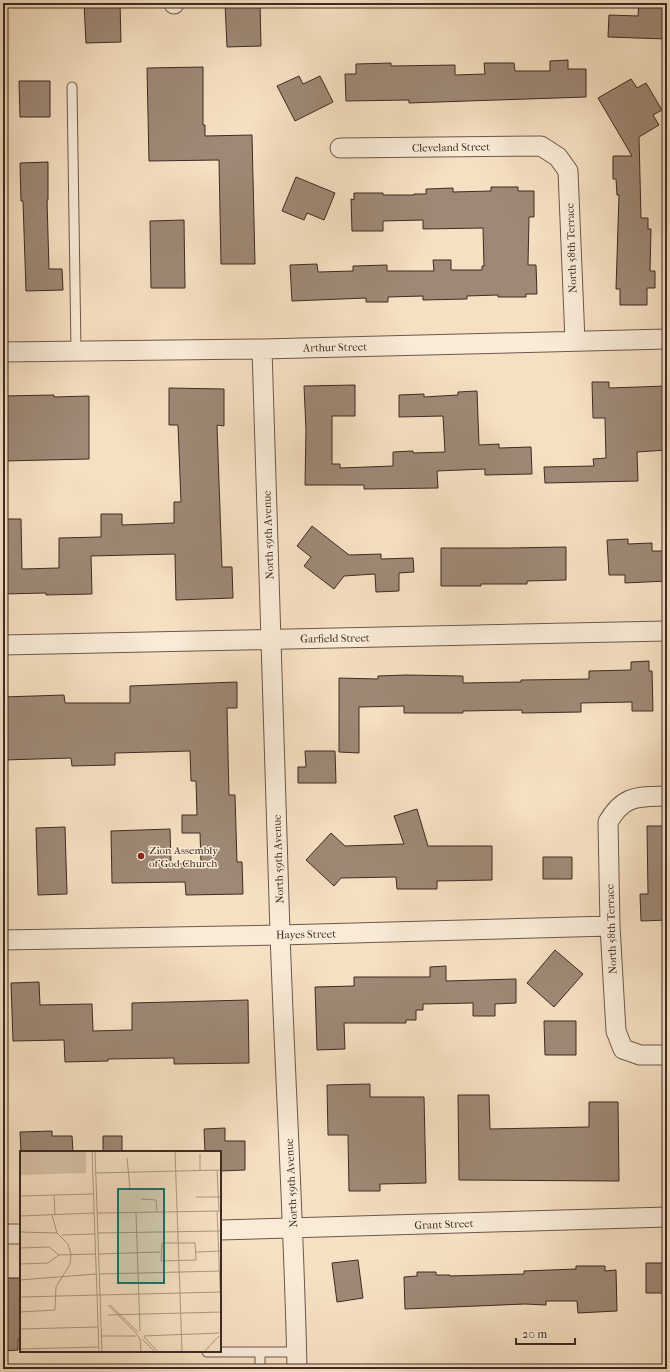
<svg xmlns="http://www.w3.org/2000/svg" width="670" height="1372" font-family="'IM FELL French Canon',serif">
<rect width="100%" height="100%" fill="#f6e0c2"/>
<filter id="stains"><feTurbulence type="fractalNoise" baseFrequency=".005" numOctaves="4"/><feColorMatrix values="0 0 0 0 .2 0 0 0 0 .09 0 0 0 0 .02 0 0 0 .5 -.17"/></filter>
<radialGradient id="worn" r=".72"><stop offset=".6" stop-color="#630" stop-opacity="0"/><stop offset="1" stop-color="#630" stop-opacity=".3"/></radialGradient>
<path fill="#9e8976" stroke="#3e2b23" d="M84,3H120L121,42L86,43Z
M225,3H260L261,46L227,47Z
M639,3H667V39L608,37L609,15L638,16Z
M568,60V69H586V97L409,103V100L346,101L345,74H356V64L391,63V66L455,65V75L485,74L484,63H514L515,71H550V61Z
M203,67V125H205V136L252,135L255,264H221L219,160L149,161L147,68Z
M299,76L303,84L320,76L333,102L295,121L277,86Z
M631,79L637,88L646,83L662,110L653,115L659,125L639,137L641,218H648V229H651L650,271H655V288H647V305H620V289H616L619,195H617L616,179H613V156H632L598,98Z
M19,81H50V117H20Z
M48,162V200H47L49,269H62L63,290L26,291L23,201H21L20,163Z
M296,177L335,193L324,220L307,213L304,220L282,211Z
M491,187H518V191H534V217H529L528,265H536L537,294H526V297H498V295L467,296V299L423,300V296L388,297V302H366V298L292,301L290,265L317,264L318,272L353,271V266L387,265V271H434L433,260H451V270H482V266H484L483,228L423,229V220L383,221V231H352L351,199L354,200V193H383V195H414V194H426V189L453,188V192L491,191Z
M184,220L185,288H151L150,221Z
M592,382H609V388L667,386V450L637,452L638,481L545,483L544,467L594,466L593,459L606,458L605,418H593Z
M355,385V416H332V464H340V468L393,466V452L413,451V453L445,452L443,416L399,417V395L424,394V397L458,395V392L477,391L479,445L499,444V448L531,447L532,474L485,475V469L437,471L438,488L364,489V485H305L306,430L304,386Z
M169,388L224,389V426L217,425L222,567H232L233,598L176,600L175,554L91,556L92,594L46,595V593L3,594V519H21L22,569L59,568V538L101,537V514H122V525L174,523V502H181L178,425H169Z
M54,395V397L89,396V459L3,461V396Z
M312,526L349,555L381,554V559L413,558L414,572L399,573V591L376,592L375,574L344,576L334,589L304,566L311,557L297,546Z
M628,539V544L652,543V551H667V581L625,583V575H609L607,540Z
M566,547V580L527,581V584H481V586H441V548H509Z
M649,661V671H652L653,711H632V702L581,703V712L522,713V710L463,711V713H404V706L359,707V753L339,752V678L378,679V676L406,675L463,676V683L521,682V680L589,679V671L631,670V662Z
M237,682V708H227L229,795H235L237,862H242L243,894L186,895L185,882L112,883L111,831L170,829L171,864L201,863L200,833H182V815H197L196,781H191L190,751L115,753V765L72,766L71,758L3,760V697L64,695L65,703H130V686Z
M305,751H335L336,783H298V767H306Z
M417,809L428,846H492V880L437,881V889H397L396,877L341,878L334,886L306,860L331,833L345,846L404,844L394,816Z
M647,826H667V920L641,921L640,894H648Z
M65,827L67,894L38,895L36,828Z
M543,857H572V879H543Z
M555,950L583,974L554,1007L527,983Z
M446,966V981L516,979V1003L495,1004V1016H473V1003L423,1004V1010H416V1020H406V1023H344L345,1049L317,1050L315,987L354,986V977H430V967Z
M39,982L40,1005L92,1004L93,1031L132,1030V1003L248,1000L249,1063L174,1064V1058L108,1059V1061L65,1062L64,1040L13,1041L11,983Z
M544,1021H576V1055H545Z
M370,1084V1097H424L426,1183L380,1184V1191H349L348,1135H328L327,1085Z
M458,1095H489L490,1129L589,1127V1102H618L619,1181L459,1180Z
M225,1128V1141H245V1170L220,1171V1152H205L204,1129Z
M52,1131V1136H72L73,1152H21L20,1132Z
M103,1136H122V1152H103Z
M358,1260L363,1298L337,1302L332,1263Z
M646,1263H667V1293H646Z
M576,1266H605V1271L616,1270L617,1311L578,1313L577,1301H546V1305L525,1304L405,1309L404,1277L417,1276V1272H436V1275H450V1276L524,1274V1271L576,1269Z
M3,1278H21V1339H18V1350L3,1351Z"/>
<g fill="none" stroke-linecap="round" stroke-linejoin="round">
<defs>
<path id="service" d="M72,87L76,351
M207,1352H297
M260,1352V1369"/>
<path id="minor" d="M174,3V4
M340,148L541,146L558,157L568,171L575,341
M262,349C269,544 273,739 280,933C285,1079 294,1224 297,1369
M3,352L262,349L667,339
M3,645L667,631
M667,796C639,797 624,794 608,822L610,926L616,1031L623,1049L640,1055H667
M3,940L280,935L610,926
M220,1230L667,1217
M3,1234H21"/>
</defs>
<use href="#service" stroke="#6c584b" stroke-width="11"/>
<use href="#minor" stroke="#6c584b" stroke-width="21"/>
<use href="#service" stroke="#f9ebd7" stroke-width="9"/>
<use href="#minor" stroke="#f9ebd7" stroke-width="19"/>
</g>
<circle fill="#8f2418" stroke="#f9ebd7" stroke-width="1.5" cx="141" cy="856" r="4"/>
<g text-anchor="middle" stroke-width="3" stroke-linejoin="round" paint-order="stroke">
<g font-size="11" fill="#3e2b23" stroke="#f9ebd7">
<text transform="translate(451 147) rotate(-1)" y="4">Cleveland Street</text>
<text transform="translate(571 248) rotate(-92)" y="4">North 58th Terrace</text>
<text transform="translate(335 347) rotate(-1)" y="4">Arthur Street</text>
<text transform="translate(268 535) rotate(-92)" y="4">North 59th Avenue</text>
<text transform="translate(335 638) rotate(-1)" y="4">Garfield Street</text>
<text transform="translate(278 859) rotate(-92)" y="4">North 59th Avenue</text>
<text transform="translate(611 929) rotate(-92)" y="4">North 58th Terrace</text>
<text transform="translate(306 934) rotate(-1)" y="4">Hayes Street</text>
<text transform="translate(291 1183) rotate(-93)" y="4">North 59th Avenue</text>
<text transform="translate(444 1224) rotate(-2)" y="4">Grant Street</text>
</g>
<g font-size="11" fill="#3e2b23" stroke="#f9ebd7" text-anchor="start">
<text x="149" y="854">Zion Assembly<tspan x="149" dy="13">of God Church</tspan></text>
</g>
</g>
<g transform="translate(20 1151)">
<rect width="201" height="201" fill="#f6e0c2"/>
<path d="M0,0H66V22L0,24Z" fill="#d7c1a7"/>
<path fill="none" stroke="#ac9882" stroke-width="1" d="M72,0L79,201M75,0L82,201M155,0L162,201M180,3V20M107,7L110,38M197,19L199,60M76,22L201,19M34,44L35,64M0,45L73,43M176,46H201M121,48L136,49L137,61M197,60L201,160M77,62L201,60M116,62L120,180M0,65L74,62M0,81L37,82M78,82L201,80M42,84L75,83M142,92H175L176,109L141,110ZM0,97L29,96L39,104L76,103M176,101L201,100M79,103L140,101M0,113L28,112L39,104M80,123L201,120M0,129L76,123M0,146L201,141M88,154L116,182L120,188L121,201M90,154L118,181M0,161L35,159L36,136L50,113L51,103L48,93L37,82L32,64M88,164L201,161M0,178L78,176M81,185H116M124,185L199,182M124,186L138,201M122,188L135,201M0,198L78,196M184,201L199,185"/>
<path fill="#0f766e" fill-opacity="0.15" stroke="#0f766e" stroke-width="2" d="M98,38H144V132H98Z"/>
<rect width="201" height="201" fill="none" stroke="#3e2b23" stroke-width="2"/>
</g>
<rect width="670" height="1372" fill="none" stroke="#f6e0c2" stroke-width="16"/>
<rect x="4" y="4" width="662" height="1364" fill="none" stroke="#3e2b23" stroke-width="2"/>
<rect x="8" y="8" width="654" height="1356" fill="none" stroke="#3e2b23"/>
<path d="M516 1338v6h59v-6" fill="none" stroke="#3e2b23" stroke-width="2"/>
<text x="522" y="1338" font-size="12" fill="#3e2b23" stroke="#f9ebd7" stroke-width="3" paint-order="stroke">20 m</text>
<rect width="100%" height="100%" filter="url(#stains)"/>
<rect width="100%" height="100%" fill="url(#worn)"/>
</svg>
